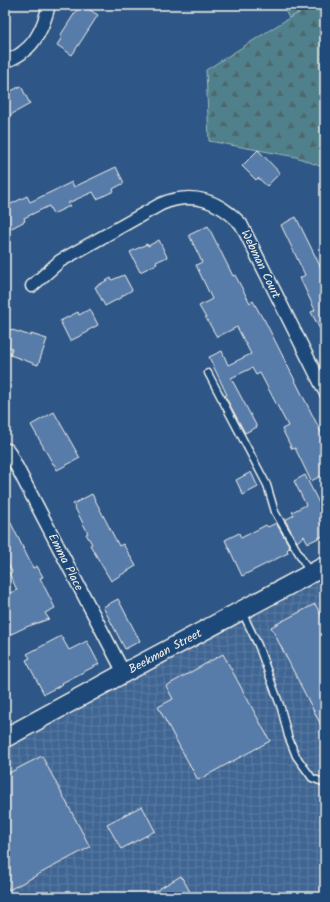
<svg xmlns="http://www.w3.org/2000/svg" width="330" height="902" font-family="Kalam,sans-serif">
<defs>
<pattern id="industrial-grid" width="8" height="8" patternUnits="userSpaceOnUse"><rect width="8" height="8" fill="#3f6593"/><path d="M0 4h8M4 0v8" fill="none" stroke="#5b7ca2"/></pattern>
<pattern id="grass-dots" width="8" height="8" patternUnits="userSpaceOnUse"><rect width="8" height="8" fill="#50808b"/><path d="M2 2h.1M6 6h.1" fill="none" stroke="#4d676c" stroke-width="1.8" stroke-linecap="round"/></pattern>
<pattern id="forest-firs" width="22" height="20" patternUnits="userSpaceOnUse"><rect width="22" height="20" fill="#50808b"/><path d="M5 1l3.5 6h-7zM16 11l3.5 6h-7z" fill="#4d676c"/></pattern>
</defs>
<rect width="100%" height="100%" fill="#2e5787"/>
<filter id="ink" filterUnits="userSpaceOnUse"><feTurbulence type="fractalNoise" baseFrequency=".025" numOctaves="2"/><feDisplacementMap in="SourceGraphic" scale="8" xChannelSelector="R" yChannelSelector="G"/><feConvolveMatrix kernelMatrix="1 2 1 2 8 2 1 2 1" color-interpolation-filters="sRGB"/></filter>
<g filter="url(#ink)">
<path fill="url(#industrial-grid)" d="M325,566V897H5V738Z"/>
<path fill="url(#grass-dots)" stroke="#a2b8ba" d="M282,5H314L289,18Z"/>
<path fill="url(#forest-firs)" stroke="#a2b8ba" d="M314,5H325V168L296,157L209,141L206,70L289,18Z"/>
<path fill="#587ba9" stroke="#f4f1e8" d="M80,5H82L98,15L72,55L57,45L62,37L60,36Z
M21,86L30,104L5,118V97L10,94L9,92Z
M258,150L280,173L267,186L258,178L256,180L242,166Z
M116,167L124,183L113,189L114,191L97,199L93,192L68,203L70,206L53,214L49,206L24,218L25,221L8,230L5,223V207L27,196L30,202L72,182L74,187Z
M296,217L325,276V339L311,312L315,310L300,278L305,275L281,225Z
M208,226L233,276L235,275L250,303L253,301L263,319H264L325,440V474L311,481L295,448L292,449L282,429L288,426L260,373L256,375L252,368L231,378L257,427L245,433L225,396L227,395L209,357L222,351L228,365L251,354L237,327L217,337L199,306L212,299L196,265L202,262L189,235Z
M159,240L167,257L156,262L157,264L140,272L130,252L147,244L148,246Z
M124,275L132,290L122,296V297L105,306L95,287L111,278L112,280Z
M90,309L98,325L87,331L88,332L70,341L60,321L78,312L79,315Z
M9,329L31,336V334L47,339L38,365L10,355L12,348L5,345V341Z
M54,412L80,458L57,470L54,464H53L31,425Z
M251,472L258,487L243,495L236,480Z
M305,475L321,507L325,505V535L308,543L304,536L297,542L285,520L294,515L292,512L306,505L294,481Z
M92,494L119,546L123,544L136,566L111,581L90,545L92,544L86,534L88,533L73,504Z
M5,511L33,568L37,566L43,577L40,578L55,608L45,613L49,619L26,627L5,637V595L17,590L9,573L12,572L5,558Z
M276,523L290,547L287,550L288,553L242,576L225,540L239,533L241,538L266,525L268,527Z
M118,599L140,641L125,649L103,607Z
M315,604L325,622V733L271,627Z
M61,636L69,650L87,641L99,664L62,683L63,684L44,694L26,660L30,658L27,654Z
M223,654L270,741L198,780L158,707L173,699L166,686Z
M42,756L90,847L9,890L5,882V775Z
M142,806L155,831L121,849L107,824Z
M181,876L193,897H145Z"/>
<g fill="none" stroke-linecap="round" stroke-linejoin="round">
<defs>
<path id="lane" d="M208,373L267,485L275,512L310,573
M242,612L258,645L281,708L288,736L296,756L312,778L325,783"/>
<path id="street" d="M5,62C11,59 19,56 24,51C38,41 45,21 49,5
M32,286L60,261L161,204C193,191 218,200 241,224L325,392
M8,450L124,673"/>
<path id="secondary" d="M5,738L124,673L325,566"/>
</defs>
<use href="#lane" stroke="#f4f1e8" stroke-width="9"/>
<use href="#street" stroke="#f4f1e8" stroke-width="15"/>
<use href="#secondary" stroke="#f4f1e8" stroke-width="21"/>
<path stroke="#f4f1e8" stroke-width="2.5" stroke-dasharray="3 3" stroke-linecap="butt" d="M5,40L9,46"/>
<use href="#lane" stroke="#1f4a7a" stroke-width="6"/>
<use href="#street" stroke="#1f4a7a" stroke-width="12"/>
<use href="#secondary" stroke="#1f4a7a" stroke-width="18"/>
</g>
</g>
<g text-anchor="middle" stroke-width="3" stroke-linejoin="round" paint-order="stroke">
<g font-size="12" fill="#f4f1e8" stroke="#1f4a7a">
<text transform="translate(261 264) rotate(64)" y="4">Webman Court</text>
<text transform="translate(66 562) rotate(63)" y="4">Emma Place</text>
<text transform="translate(165 651) rotate(-28)" y="4">Beekman Street</text>
</g>
</g>
<rect width="330" height="902" fill="none" stroke="#1f4a7a" stroke-width="20"/>
<rect x="10" y="10" width="310" height="882" fill="none" stroke="#f4f1e8" stroke-width="1.5" filter="url(#ink)"/>
</svg>
